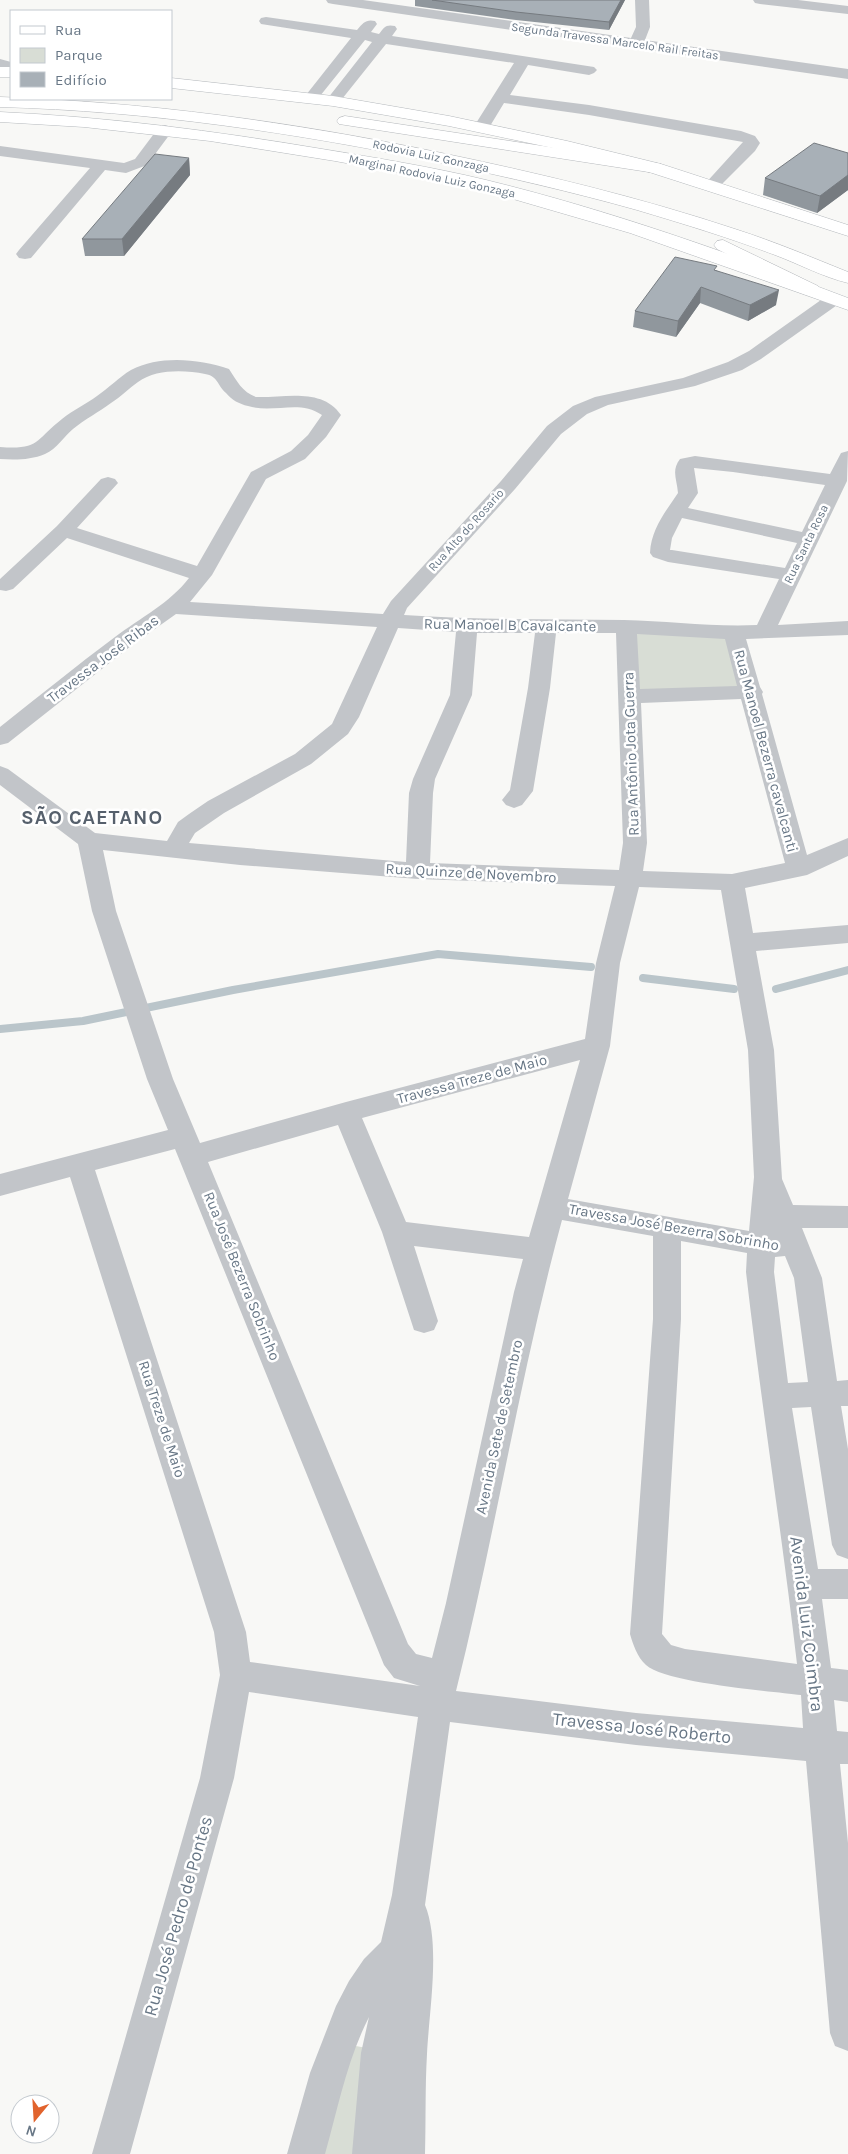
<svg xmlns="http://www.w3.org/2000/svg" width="848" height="2154" font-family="Karla,sans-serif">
<rect width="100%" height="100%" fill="#f8f8f6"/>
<path fill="#d8ddd5" d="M632,631L729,634L744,687L633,691Z
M333,2042L384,2051L358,2154H294Z"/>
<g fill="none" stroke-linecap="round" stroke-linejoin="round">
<path stroke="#bac5ca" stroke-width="8" d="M643,978L734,989
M776,989L848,970
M0,1029L83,1021L233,990L438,954L591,967"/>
<defs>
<path id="major" d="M0,67H11V77H0Z
M171,78L333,96L449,116L567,141L661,164L848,225V236L649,172L567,151L449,126L333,106L171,88Z
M0,112C108,117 215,131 322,149C377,158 432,167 486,180C609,210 729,253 848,298V310L630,233L465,185L335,161L210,141L84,127L0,122Z"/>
<path id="highway" d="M0,97C146,102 292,122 437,152C538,173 639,197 738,230C775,242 811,257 848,272V283C823,277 799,264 775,255C730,238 684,224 637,210C573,192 507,177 442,163C296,133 149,111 0,107Z
M345,116L655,163L661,164L663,168L661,172L655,173L339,124L337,121L339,118Z
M723,240L818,286L820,290L818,294L811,296L804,294L717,249L714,245L717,241Z"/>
</defs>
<use href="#major" stroke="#b5b9bd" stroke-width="1"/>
<use href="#highway" stroke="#b5b8bc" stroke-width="1"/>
<path fill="#c2c5c9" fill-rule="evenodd" d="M326,0H363L631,38L636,27L635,0H649L650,27L645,40L848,69V79L333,4L328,3Z
M753,0H798L848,6V14L760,4L755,3Z
M266,17L357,30C363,23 366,19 375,21L377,24L371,32L379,34C384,27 386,24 395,26L397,29L392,36L594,67L597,70L594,73L589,75L528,65L510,95L589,105L741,131L755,136L760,143L755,151L717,189H705L703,186L743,142L589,115L504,103L487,131H475L473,128L514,63L386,44L338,104H328L325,101L328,98L372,42L365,40L316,101H306L303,98L306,95L351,38L261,24L259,21L261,18Z
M0,59L11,62V70L0,69Z
M165,125L171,127L173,130L147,165L126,173L105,170L31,258L25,259L19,258L16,254L19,250L90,168L0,156V146L124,163L135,159L159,127Z
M834,294L840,295L843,299L840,303L761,359L742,370L695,386L608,405L587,414L561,434L515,489L407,608L404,615C477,620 550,619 624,620C668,621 712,627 757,625L779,579L668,562L653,557L650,553C651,529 666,511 678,493C677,479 671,471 680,459L695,456L830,474L841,453L848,451L847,481L778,625L848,621V635L746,639L760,687L763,692L762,694L807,855L848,838V856L807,875L745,888L753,933L848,925V943L756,951L774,1050L782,1179L793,1205L848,1206V1228H802L822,1278L837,1381L848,1380V1406H841L848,1449V1559L837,1555L832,1545L811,1407L792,1408L818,1569H848V1599H822L831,1668L848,1670V1702L834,1700L837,1731L848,1732V1764H840L848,1843V2051L835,2046L830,2033L806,1761L636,1745L450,1722L425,1905C441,1944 429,2011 427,2054C425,2087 426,2121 425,2154H352L361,2053L369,2017C347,2060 338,2108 325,2154H287L310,2073L336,2006L349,1981L364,1959L381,1942L392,1895L418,1717L249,1692L234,1778L130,2154H92L200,1778L220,1675L214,1632L70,1177L0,1196V1174L168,1130L147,1079L92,911L78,844L0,785V766L8,769L95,833L167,841L178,822L189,814L208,801L295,754L332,724L377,627L176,614L131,646L8,743L0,745V727C38,697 76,666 115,637C140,618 170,603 189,578L67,538L13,589L6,591L0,590V579L57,526L101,479L108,477L115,479L118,483L77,528L197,566L251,472L291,451L308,435L322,415C299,399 274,414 248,406C239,404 232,400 226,393C217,385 218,376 205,374C184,370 156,369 138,382C129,388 121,397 111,403C99,412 85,419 73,429C64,436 57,449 45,454C31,460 15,460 0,459V447C40,450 35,440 62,419C73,410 86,404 97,396C109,388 119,377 131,370C160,355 199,359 229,369C237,381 242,392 256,397C284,398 322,387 341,415L326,437L305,459L266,479L212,575L190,602L383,614L391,601L501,481L547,426L573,406L595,397L683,378L728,362L749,351L828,295ZM694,468L733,472L825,485L802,532L688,508L698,493ZM682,518L797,543L785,568L672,550H670L672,538ZM398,628L456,632L450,695L413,779L409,793L406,862L189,843L195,833L224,813L311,764L348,734L359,717ZM477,633H535L528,688L510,790L502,800L506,805L514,808L522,805L533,791L550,688L556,633H616L623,843L619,870L430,863L433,793L435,779L472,695ZM637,634L725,639L737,686L640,689ZM741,699L785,863L732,874L643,871L647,843L641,703ZM103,850L240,865L418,879L615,886L596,963L585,1039L346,1102L200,1143L173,1079L116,911ZM639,887L721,890L748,1050L754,1177L749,1231L568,1199L610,1046L620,963ZM580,1060L529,1237L406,1222L362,1118ZM338,1125L382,1232L414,1330L424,1333L434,1330L438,1321L414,1246L523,1259L514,1292L446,1603L432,1658L416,1654L408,1644L208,1162ZM175,1149L384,1665L394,1678L420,1686L250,1662L246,1632L95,1170ZM562,1220L653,1236V1319L630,1634C633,1644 637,1657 646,1665C666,1683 769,1691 801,1695L803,1728L636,1713L456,1691C495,1535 520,1375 562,1220ZM681,1241L747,1253L746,1272C761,1403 782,1533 797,1664L685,1649L671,1645L662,1634L681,1319ZM785,1256L794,1278L808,1382L788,1383L774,1272L775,1257Z"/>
<use href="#major" fill="#fff" fill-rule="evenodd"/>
<use href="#highway" fill="#fff" fill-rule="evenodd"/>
</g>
<path fill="#90979d" d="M415,0H625L609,30L516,20L415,6Z
M848,153V190L817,213L763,195L765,178Z
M189,158L190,175L124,256H85L82,239Z
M716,270L776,305L748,321L700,303L676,337L633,327L635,311Z"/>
<path fill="#767b80" d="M621,0H625L609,30V22Z
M189,158L190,175L124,256L122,239Z
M848,175V190L817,213L820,196Z
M701,287L700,303L676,337L678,321Z
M779,290L776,305L748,321L750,305Z"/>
<path fill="#a8b0b7" stroke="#767b80" d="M432,0H621L609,22L516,12Z
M814,143L848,153V175L820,196L765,178Z
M155,154L189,158L122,239H82Z
M675,257L717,266L714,270L779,290L750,305L701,287L678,321L635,311Z"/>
<g text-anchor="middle" stroke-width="5" stroke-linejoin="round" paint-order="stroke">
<g font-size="12" fill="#687786" stroke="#fff">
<text transform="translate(615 41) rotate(8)" y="4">Segunda Travessa Marcelo Rail Freitas</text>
<text transform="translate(431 156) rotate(12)" y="4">Rodovia Luiz Gonzaga</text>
<text transform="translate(432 176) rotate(12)" y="4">Marginal Rodovia Luiz Gonzaga</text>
<text transform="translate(466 530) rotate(-48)" y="4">Rua Alto do Rosario</text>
<text transform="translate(806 544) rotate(-64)" y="4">Rua Santa Rosa</text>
</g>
<g font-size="15" fill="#687786" stroke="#fff">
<text transform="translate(510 625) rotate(1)" y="5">Rua Manoel B Cavalcante</text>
<text transform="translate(103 659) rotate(-37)" y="5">Travessa José Ribas</text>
<text transform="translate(766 751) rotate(75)" y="5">Rua Manoel Bezerra cavalcanti</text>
<text transform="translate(631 754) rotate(-92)" y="5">Rua Antônio Jota Guerra</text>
<text transform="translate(471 873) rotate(3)" y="5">Rua Quinze de Novembro</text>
<text transform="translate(472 1079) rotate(-15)" y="5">Travessa Treze de Maio</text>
<text transform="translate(674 1227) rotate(10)" y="5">Travessa José Bezerra Sobrinho</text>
<text transform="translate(242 1276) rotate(68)" y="5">Rua José Bezerra Sobrinho</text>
<text transform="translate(162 1419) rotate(72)" y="5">Rua Treze de Maio</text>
<text transform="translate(499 1427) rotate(-78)" y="5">Avenida Sete de Setembro</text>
</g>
<g font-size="18" fill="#687786" stroke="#fff">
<text transform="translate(807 1624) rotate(83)" y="6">Avenida Luiz Coimbra</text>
<text transform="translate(642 1728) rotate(6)" y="6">Travessa José Roberto</text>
<text transform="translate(178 1916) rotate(-74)" y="6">Rua José Pedro de Pontes</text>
</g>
<g font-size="20" font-weight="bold" letter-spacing="1" fill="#56606c" stroke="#fff">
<text x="92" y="824">SÃO CAETANO</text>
</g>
</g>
<rect x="10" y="10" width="162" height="90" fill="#ffffff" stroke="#c3c9cf"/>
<rect x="20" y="26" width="25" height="8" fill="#ffffff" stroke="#c3c9cf"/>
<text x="55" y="35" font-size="15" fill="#687786">Rua</text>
<rect x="20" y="48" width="25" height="15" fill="#d8ddd5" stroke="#c3c9cf"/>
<text x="55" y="60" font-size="15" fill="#687786">Parque</text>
<rect x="20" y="72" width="25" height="15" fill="#a8b0b7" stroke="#c3c9cf"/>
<text x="55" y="85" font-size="15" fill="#687786">Edifício</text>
<g transform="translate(35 2119) rotate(198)"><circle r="24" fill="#ffffff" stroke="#c3c9cf"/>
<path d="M0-4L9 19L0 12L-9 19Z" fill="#e1632d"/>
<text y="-8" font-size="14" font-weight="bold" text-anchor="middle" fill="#687786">N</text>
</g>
</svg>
